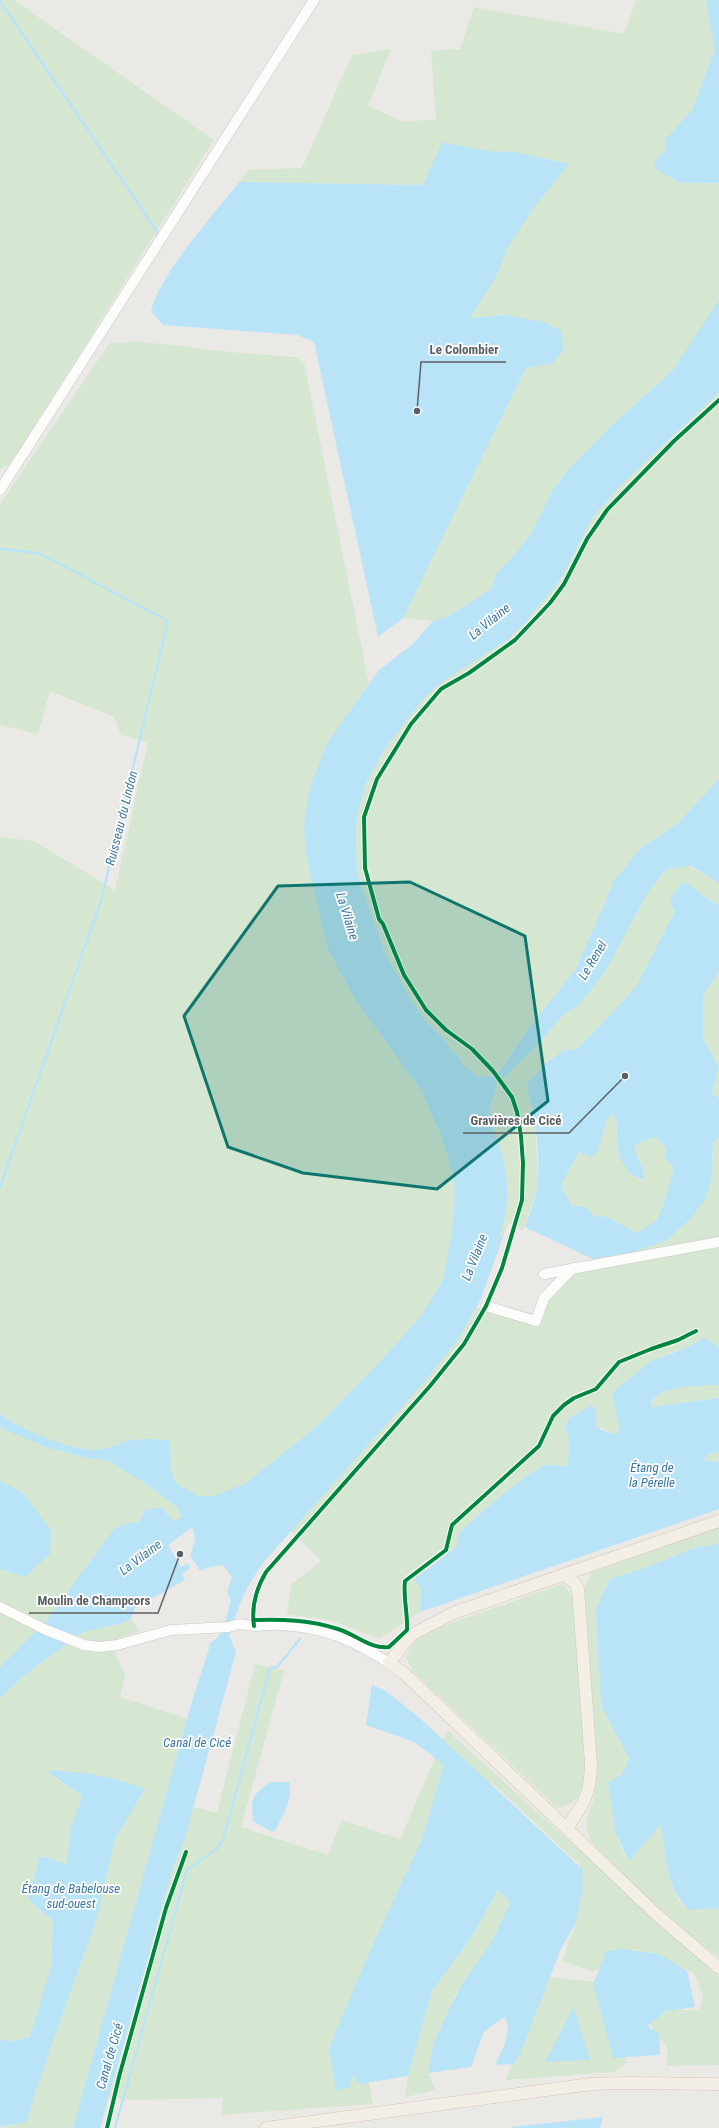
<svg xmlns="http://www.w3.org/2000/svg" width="719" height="2128" font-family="'Roboto Condensed',sans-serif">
<rect width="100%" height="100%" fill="#ebe9e6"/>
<path fill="#d6e7d1" d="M0,0H14L214,140L11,463L0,470Z
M636,0H706L715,50L692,110L667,139L666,149L657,159L710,184L719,183V300L673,370L612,425L567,471L552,491L530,535L516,553L497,573L490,590L447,617L433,621L403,618L526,368L552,364L506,315L469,319L496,277L507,247L535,206L515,152L488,151L423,185L239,182L249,170L302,168L352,55L391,49L368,106L404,122L436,119L431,51L460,49L474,7L624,34Z
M135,341L240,353L295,357L304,362L369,684L329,740L317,768L308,795L306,855L328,950L355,999L420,1089L440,1132L453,1175L455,1195L452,1231L443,1279L422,1315L376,1366L316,1427L246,1483L214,1496H198L176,1483L171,1472L170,1458C164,1453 156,1444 149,1441C134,1433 111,1450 93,1450C66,1449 21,1430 0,1414V837L34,841L115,890L148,742L121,735L114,717L50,691L38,734L0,725V504L109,344Z
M719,392V779L677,824L640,849L614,881L576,969L525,1033L500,1071L490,1078L487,1076L479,1077L462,1064L461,1059L451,1050L443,1038L426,1022L414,1005L387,957L362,889L357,871L356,830L358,811L366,783L387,746L423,699L443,681L506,641L524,624L557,584L568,566L592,518L621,485Z
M687,865L719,883V905L709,900L687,883L679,886L670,901L675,911L636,986L627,997L576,1050H564L546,1063L526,1083L535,1128L538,1173L537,1189L523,1231L509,1222L503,1237L500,1235C509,1207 510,1178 501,1150C497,1138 488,1125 489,1112C490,1102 497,1095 496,1085L535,1048L563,1015L578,1006L604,974L647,894L664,872L668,869Z
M719,969V1067L703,1039V995L716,977Z
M719,1068V1098L712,1093Z
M613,1114L616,1118L617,1138L630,1174L643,1182L645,1179L643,1167L634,1148L639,1143L656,1137L667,1149L666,1159L672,1165L673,1171L665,1200L657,1220L637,1233L607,1218L594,1216L588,1209L571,1205L563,1191L562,1183L579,1152L591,1157L598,1152L607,1119Z
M719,1137V1348L715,1344L704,1338L684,1349L668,1354L612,1394L620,1427L615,1435L601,1428H597L596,1411L592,1405L568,1419L565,1429L569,1438L568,1467C561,1467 553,1464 546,1465C534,1467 478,1515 465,1527L459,1534L457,1547L426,1568L421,1588L420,1612L379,1639L334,1621L287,1614L291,1585L321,1561L291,1531L426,1380L457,1341L477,1308L536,1326L547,1299L576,1270L593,1259L633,1252L714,1159L713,1143Z
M719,1385V1398L652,1407L651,1401C663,1385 700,1386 719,1385Z
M0,1426L48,1448L86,1458L109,1461L149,1486L177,1507L184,1519L174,1525L168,1513L161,1507C148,1508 145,1511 139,1522L124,1524L48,1619L0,1667V1569L25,1577L23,1493L0,1481Z
M719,1452V1462L704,1460L708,1454Z
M719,1527V1544L694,1548L645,1568L610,1579L596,1608L600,1690L602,1707L629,1759L622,1774L618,1776C615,1807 610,1834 629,1861L661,1824L672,1887L679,1901L690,1910L719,1908V1957L700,1944L643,1895L589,1839L586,1821L594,1799L597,1767L583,1592L591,1573Z
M563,1584L574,1599L586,1782C579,1799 574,1804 557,1808L414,1672L406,1658C410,1645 418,1639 428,1631Z
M131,1619L140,1631L111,1641L125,1676L120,1697L187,1719L73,2128H0L27,2122L37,2087L97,1918L115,1839L145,1789C114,1776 87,1777 53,1777L82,1795L71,1828L67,1862L65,1864L46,1857L39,1858L33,1882L35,1906L53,1921L51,1967L30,2037L14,2041L0,2040V1698L25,1675L83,1632L123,1623Z
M255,1664L284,1671L241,1827L328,1855L342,1820L400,1839L447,1730L719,1977V2065L666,2066L668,2049L649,2022L671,2010H699L703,1997L694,1973L635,1949L593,1972L562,1961L577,1919L580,1865L491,1782L459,1834L361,2043L373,2104L221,2115L223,2098L137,2100L109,2098L173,1868L184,1842L194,1807L217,1813Z
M498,1890L510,1901L509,1904L491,1943L455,1995L437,2036L428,2073L436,2090L405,2097L408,2076L432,1991L471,1938Z
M544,1977L601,1982L627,2063L614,2072L506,2080Z"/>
<path fill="#b9e3f7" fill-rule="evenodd" d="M706,0H719V183H680L654,168L657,159L666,149V139L692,110L715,50Z
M442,142L488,151L515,152L569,164L535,206L508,247L496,277L470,318L506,315L544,322L561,331L564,349L552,364L526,368L403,618L378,637L314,342L297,335L163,325L151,311C159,275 215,213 239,182L423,185Z
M719,300V392L621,485L592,518L568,566L557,584L524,624L506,641L443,681L423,699L387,746L366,783L358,812L356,830L357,871L362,889L387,957L414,1005L426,1022L443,1038L451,1050L461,1059L462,1064L479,1077L487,1076L490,1078L500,1071L525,1033L576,969L614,881L640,849L677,824L719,779V883L691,866L668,869L664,872L647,894L604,974L578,1006L563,1015L535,1048L496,1085C497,1095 488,1105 490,1115C492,1127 497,1138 501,1150C510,1179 509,1207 500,1235L503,1237L480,1301L457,1341L426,1380L268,1557C246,1585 240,1602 229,1635L236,1652L184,1842L173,1868L100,2128H73L190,1708L211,1642C225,1637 227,1612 231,1600L227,1592L232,1577L223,1565L209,1567L200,1571L190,1555L195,1540L193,1528L187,1525L177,1507L149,1486L109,1461L86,1458L48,1448L3,1429L0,1426V1414C19,1429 70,1450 94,1450C110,1449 118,1442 133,1440C144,1438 158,1440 170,1440L171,1471L176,1483L198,1496H214L246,1483L316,1427L376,1366L422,1315L443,1279L452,1231L455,1195L453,1175L440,1132L420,1089L355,999L328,950L306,855L304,826L308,795L317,768L329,740L379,670L413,644L433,621L447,617L490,590L497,573L516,553L530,535L552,491L567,471L612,425L673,370Z
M687,883L709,900L719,905V969L716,977L703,995V1039L719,1067L712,1093L719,1098V1137L713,1143L712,1178L706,1198L692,1217L667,1240L633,1252L593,1259L525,1227C529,1214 535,1201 537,1188C542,1157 534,1114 526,1084L546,1063L564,1050H576L627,997L636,986L675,911L670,901L680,884ZM613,1114L616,1118L619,1157L630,1174L644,1181V1171L634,1148L639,1143L656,1137L667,1149L664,1158L672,1165L673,1171L665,1200L657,1220L637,1233L607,1217L594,1216L587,1208L571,1205L563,1191L562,1183L579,1152L591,1157L598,1152L607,1119Z
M704,1338L715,1344L719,1348V1385C700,1386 663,1385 651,1401L652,1407L719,1398V1452L708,1454L704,1460L719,1462V1509L420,1612L421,1588L414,1579L457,1547L459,1534L465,1527C478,1515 534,1467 546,1465C553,1464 561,1467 568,1467L569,1438L565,1429L568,1419L592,1405L596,1411L597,1428L615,1435L620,1427L612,1397L613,1392L651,1361L684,1349Z
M0,1481L23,1493L51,1530L50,1554L25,1577L0,1569Z
M161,1507C169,1514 177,1526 179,1535L168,1545L181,1567L188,1563L190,1568L182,1574L185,1580L135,1608L131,1619L123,1623L83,1632L25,1675L0,1698V1667L48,1619L114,1529L124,1524L139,1522L145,1510Z
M719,1544V1908L690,1910C665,1891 666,1854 661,1825L629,1861L616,1834L608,1783L622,1774L629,1759L602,1707L600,1690L596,1608L610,1579L645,1568L694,1548Z
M372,1685L386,1691L423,1721L583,1870L582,1893L576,1922L561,1949L520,2054L514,2064L495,2065C501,2052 513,2033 505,2018H502L484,2032L471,2067L428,2073L433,2045L450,2007L461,1986L491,1943L509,1905L510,1901L498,1890L471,1938L432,1991L408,2076L360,2084L352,2076L349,2087L336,2091L329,2048L370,1951L422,1839L444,1765L414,1742L366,1725Z
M47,1771C81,1771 114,1776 145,1789L115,1839L97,1918L37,2087L27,2122L0,2127V2040L14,2041L30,2037L51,1967L53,1921L31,1902L27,1895L35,1875L39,1857H46L65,1864L67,1862L71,1828L82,1796Z
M269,1782H289C294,1799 282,1817 275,1831L272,1832L253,1821C251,1796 251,1798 269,1782Z
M623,1949L659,1954L687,1971L695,2007L667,2011L648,2025L650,2029H654L660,2035V2055L613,2058L593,1984L607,1951Z
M574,2007L590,2060L545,2062Z
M603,2117L600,2128H510L511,2127Z"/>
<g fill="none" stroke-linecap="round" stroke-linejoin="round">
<path stroke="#b9e3f7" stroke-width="2.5" d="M0,1L158,233
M0,549L39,553L168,621L101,901L0,1187
M115,2128L187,1870L217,1849L223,1840L270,1668L277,1667L300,1639"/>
<path stroke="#b9e3f7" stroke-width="15" d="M161,1541L193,1517H203"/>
<defs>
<path id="minor" d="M0,490L314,0
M544,1274L719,1242
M486,1306L536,1321L544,1298L573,1268
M0,1607L44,1629L84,1645L99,1647L117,1645L171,1630L229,1627C241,1622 243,1625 255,1626C263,1626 272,1624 280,1625C325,1627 351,1639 389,1663"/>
<path id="major" d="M719,1521L453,1613L411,1635L389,1663L405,1674L657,1915L719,1968
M564,1575L575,1583L578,1589L591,1764C590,1797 584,1802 567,1828
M266,2128L591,2084L627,2083L719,2084"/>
</defs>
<use href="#minor" stroke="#c7c7c7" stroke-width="11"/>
<use href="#major" stroke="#d3c6b4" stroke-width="13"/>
<use href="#minor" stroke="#fcfcfb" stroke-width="10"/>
<use href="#major" stroke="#f3efe7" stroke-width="12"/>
<defs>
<path id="cycleway" d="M253,1620C283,1619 310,1620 338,1629C355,1634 372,1650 389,1647L407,1630C408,1614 403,1597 405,1581L446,1550L452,1525L539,1446L553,1416L564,1405L574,1398L596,1389L619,1362L651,1349L678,1340L696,1331
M254,1626C251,1606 256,1589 266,1572L430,1386L464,1344L486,1306L502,1268L522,1200L523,1163L521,1136L517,1112L512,1097L493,1071L472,1049L446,1030L426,1010L404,975L383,924L379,919L365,868L364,817L377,779L411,724L441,689L469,673L515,640L550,603L564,584L587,539L607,510L674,441L719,400
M107,2128L119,2077L166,1908L186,1852"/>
</defs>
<use href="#cycleway" stroke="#fff" stroke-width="6"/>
<use href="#cycleway" stroke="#00873e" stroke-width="4"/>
</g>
<path fill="#0f766e" fill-opacity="0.2" stroke="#0f766e" stroke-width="3" stroke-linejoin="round" d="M410,882L525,936L548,1101L437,1189L303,1173L228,1147L184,1016L278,886Z"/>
<g text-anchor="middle" stroke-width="3.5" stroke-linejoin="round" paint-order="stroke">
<g font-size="13" font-style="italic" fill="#3b779e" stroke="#fff">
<text transform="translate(489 621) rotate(-39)" y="5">La Vilaine</text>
<text transform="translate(121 818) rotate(-76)" y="5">Ruisseau du Lindon</text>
<text transform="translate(348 916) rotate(73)" y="5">La Vilaine</text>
<text transform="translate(592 960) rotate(-59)" y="5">Le Renel</text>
<text transform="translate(474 1257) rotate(-68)" y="5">La Vilaine</text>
<text x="652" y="1472">Étang de<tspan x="652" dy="15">la Pérelle</tspan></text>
<text transform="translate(140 1557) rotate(-37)" y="5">La Vilaine</text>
<text x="197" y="1747">Canal de Cicé</text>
<text x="71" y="1893">Étang de Babelouse<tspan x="71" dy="15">sud-ouest</tspan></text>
<text transform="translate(109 2056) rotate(-74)" y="5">Canal de Cicé</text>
</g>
</g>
<path fill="none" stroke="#5b6064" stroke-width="1.5" d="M417 411L421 362H506M625 1076L569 1133H463M180 1554L158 1613H29"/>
<g fill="#5b6064" stroke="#fff" stroke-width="1.5">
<circle cx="417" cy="411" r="4"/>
<circle cx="625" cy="1076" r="4"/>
<circle cx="180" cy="1554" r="4"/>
</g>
<g font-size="13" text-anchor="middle" font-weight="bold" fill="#5b6064" stroke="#fff" stroke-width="3.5" stroke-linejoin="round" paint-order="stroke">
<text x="464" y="354">Le Colombier</text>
<text x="516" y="1125">Gravières de Cicé</text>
<text x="94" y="1605">Moulin de Champcors</text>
</g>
</svg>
